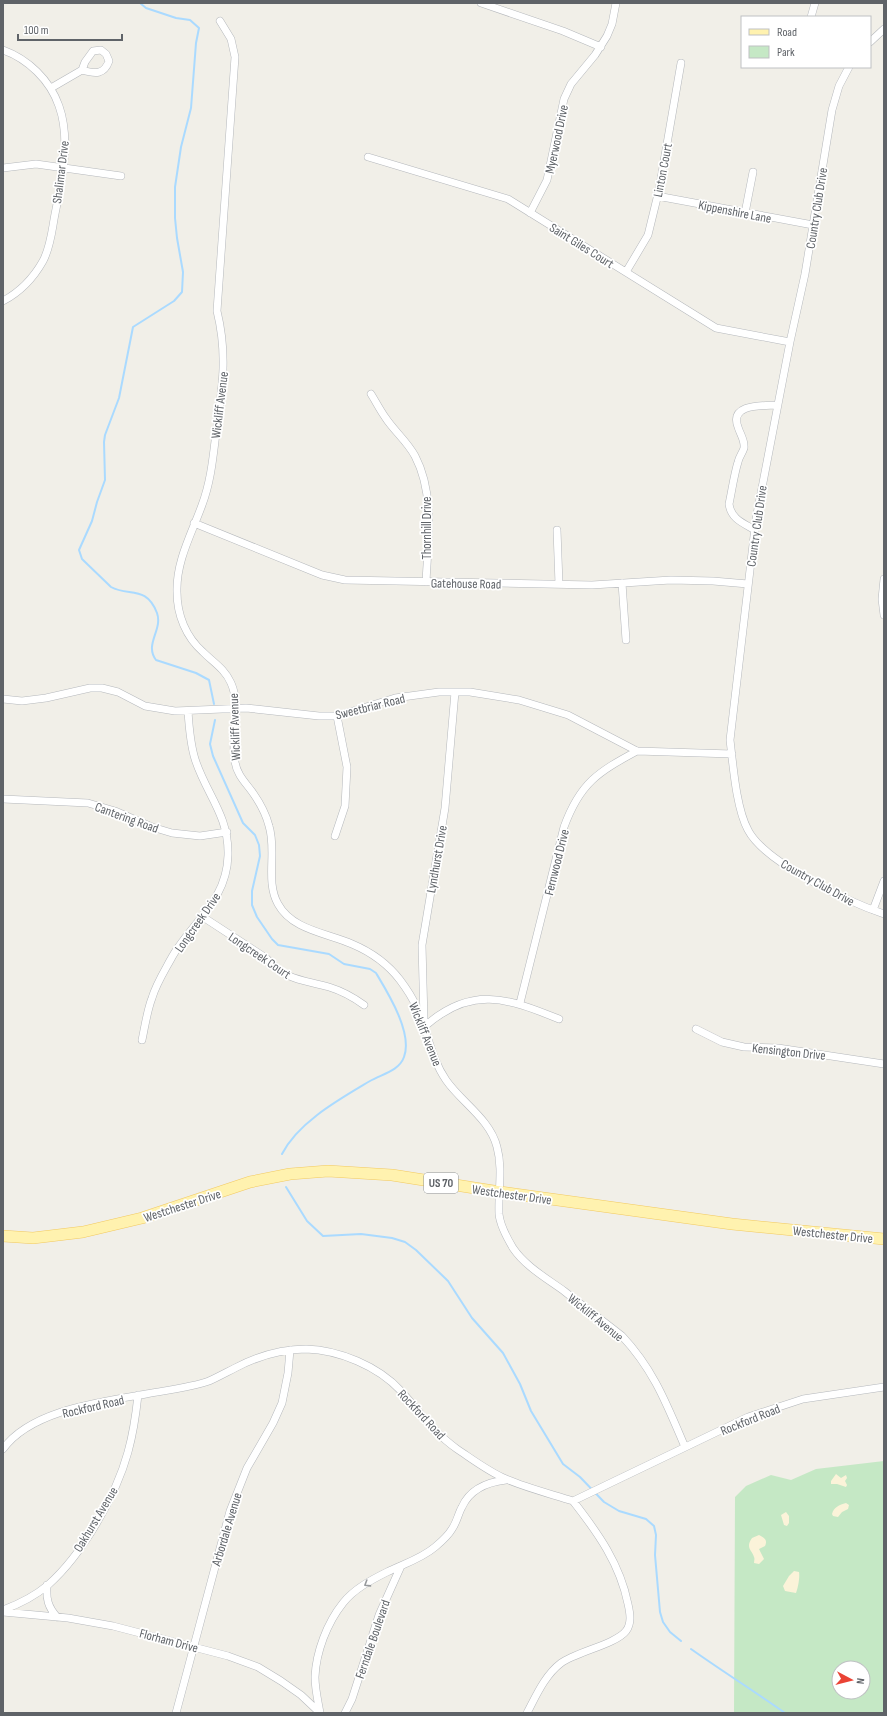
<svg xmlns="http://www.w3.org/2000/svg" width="887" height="1716" font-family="'Sofia Sans Condensed',sans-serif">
<rect width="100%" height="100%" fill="#f1efe8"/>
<path fill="#c5e8c5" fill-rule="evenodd" d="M884,1461V1713H734L735,1497L746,1486L771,1475L791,1480L816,1469ZM839,1668H863V1692H839Z"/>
<path fill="#fbf3d9" d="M836,1474L841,1478L846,1475L847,1478L845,1481L847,1485L846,1487L837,1484H831V1481Z
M846,1503L849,1505L848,1509L842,1512L838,1517L833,1516L832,1514C834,1507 839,1505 846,1503Z
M786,1512L789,1516V1523L787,1526L784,1525L781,1515Z
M759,1535C764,1538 768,1539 765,1546L759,1549L764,1559L759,1564L754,1563C754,1561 755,1559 754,1557C752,1550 745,1548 752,1538Z
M794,1571L799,1572C800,1577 798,1588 796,1593L785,1591L783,1586L789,1576Z"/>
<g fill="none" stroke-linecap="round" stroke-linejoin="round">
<path stroke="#aadaff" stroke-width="2" d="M140,3L146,8L176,18L190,20L199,28L196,43L191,108L181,147L175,187V218L177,238L183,272L182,292L174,301L133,327L119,398L105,435L104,442L105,480L97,502L92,521L79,550L82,559L111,587C129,597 146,585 157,613C163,630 144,644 156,660L196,673L209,680L214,704
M215,720L210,744L213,756L243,823L255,835L259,845L260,856L252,891V905L257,917L272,939L278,945L329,954L344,964L370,969L376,973C388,993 413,1033 404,1057C399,1071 382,1074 370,1081C340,1099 298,1122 282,1154
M286,1187L307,1221L323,1236L361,1234L392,1238L405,1242L416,1250L448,1281L472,1318L503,1353L520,1384L531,1411L563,1464L580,1477L604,1502L619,1511L646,1519L654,1526L656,1535L655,1555L660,1612L663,1622L670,1632L681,1641
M691,1649C722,1671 754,1691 785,1713"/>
<defs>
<path id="minor" d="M481,3L563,31L601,47
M811,17L815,3
M220,21L231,39L235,57L217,311C228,356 222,389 216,433C213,457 211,481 202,505C192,533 176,561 177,592C177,615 186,637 203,652C213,662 225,669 231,683C242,708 230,736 235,762C237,775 246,783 253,793C260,803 266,814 269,826C277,851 265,881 278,904C292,930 327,933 352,944C371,952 387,963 400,980C406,988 412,997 416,1006C428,1030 430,1057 446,1080C461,1102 490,1119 497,1147C503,1169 498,1191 499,1214C500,1225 507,1238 513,1248C525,1266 546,1278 564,1291C583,1306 603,1321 622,1336C654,1370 667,1405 685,1447
M870,42L884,29
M3,50C28,59 50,80 59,106C71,140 62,179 55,214C52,229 51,246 43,261C34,277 20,292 3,301
M849,67L839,86L832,110L805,274L790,342L756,519L730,740C733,764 736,808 748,830C765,863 849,902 884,914
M51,88L82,70L85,62L93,51L101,50L106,54L109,61C104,75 95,74 82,70
M368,157L508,199L716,328L790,342
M3,168L36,164L121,176
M657,196L813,225
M530,213L547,180L564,99L571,84L595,55L607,36L612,24L616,3
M745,213L753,172
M626,272L648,235L659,190L681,63
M371,394C376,402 380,410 385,417C394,431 407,441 415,456C435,494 428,541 426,582
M194,523L322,575L345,580L592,585L671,580L713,581L748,584
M557,530L559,584
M755,530C743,523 731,519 729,504C732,490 734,475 738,462C739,457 743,452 744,448C745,440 740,434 738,427C729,403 764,406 777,405
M884,579L882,599L884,615
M622,583L626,640
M3,699L22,701L46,698L90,688H102L118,692L145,706L175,711L246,708L319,716H337L395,698L439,692H470L519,700L568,715L637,751L732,754
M3,799L88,803L115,811L152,827L172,833L200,836L227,832
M335,836L345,806L347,767L337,716
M873,910L884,881
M203,917L266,958C287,981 300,979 329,987C342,991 353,997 364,1005
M520,1003L564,827C580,783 598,772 637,751
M424,1020L422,945L445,808L455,692
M424,1027C471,985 507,998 559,1019
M696,1029L722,1042L744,1047L778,1048L884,1064
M142,1040C145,1026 147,1011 152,998C156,984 165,970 172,957C192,922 227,901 228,855C229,815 206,794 195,759C190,743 189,727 188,711
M3,1449C31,1410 101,1402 146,1394C167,1390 189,1388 209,1381C218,1377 227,1372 235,1368C258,1356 280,1349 306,1349C339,1350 378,1366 401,1391C419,1411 434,1433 457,1449C472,1459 489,1472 506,1479C527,1488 551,1494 573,1501L748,1417L803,1399L884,1387
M47,1585C46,1599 48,1607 57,1617
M3,1610C19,1604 35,1596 48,1585C82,1555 116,1496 128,1452C133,1434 136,1414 138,1395
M3,1612L68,1618L113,1626L228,1656L258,1667L281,1681L301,1695L319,1712
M176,1713L230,1511L247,1468L273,1423L282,1403L288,1373L290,1350
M320,1713C318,1701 315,1689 315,1677C316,1652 327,1623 343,1603C354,1589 371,1580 387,1572C403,1564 421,1559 435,1547C441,1542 448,1536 452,1529C457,1522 458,1514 462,1507C470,1489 488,1482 506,1480
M345,1713L352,1699L379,1615L401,1566
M527,1713C536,1696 545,1675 561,1663C576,1652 616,1644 626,1631C632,1623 630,1613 628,1604C620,1564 598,1533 573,1501"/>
<path id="primary" d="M3,1236L33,1238L83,1232L142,1218L250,1182L290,1174L328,1171L392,1175L500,1192L732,1224L884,1239"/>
</defs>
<use href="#minor" stroke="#b5b8bc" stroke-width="8"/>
<use href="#primary" stroke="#f2c960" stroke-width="12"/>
<use href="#minor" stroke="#fff" stroke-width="7"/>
<use href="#primary" stroke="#fff2af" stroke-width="11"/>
</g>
<defs><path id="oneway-chevron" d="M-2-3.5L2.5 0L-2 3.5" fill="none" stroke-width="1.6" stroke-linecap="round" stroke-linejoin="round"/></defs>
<use stroke="#979a9d" href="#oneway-chevron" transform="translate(367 1584) rotate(148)"/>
<g text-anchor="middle" stroke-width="3.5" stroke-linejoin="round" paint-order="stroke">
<rect fill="#fff" stroke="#8f9295" stroke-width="1" x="424" y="1173" width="34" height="20" rx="3"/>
<g font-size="12" font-weight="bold" fill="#5f6368">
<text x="441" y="1187">US 70</text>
</g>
<g font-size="13" fill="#5f6368" stroke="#fff">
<text transform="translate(556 139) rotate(-78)" y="5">Myerwood Drive</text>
<text transform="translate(662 170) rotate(-79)" y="5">Linton Court</text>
<text transform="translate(60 172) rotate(-83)" y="5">Shalimar Drive</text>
<text transform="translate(816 208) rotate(-81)" y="5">Country Club Drive</text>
<text transform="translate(735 211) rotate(11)" y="5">Kippenshire Lane</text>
<text transform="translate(582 245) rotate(32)" y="5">Saint Giles Court</text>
<text transform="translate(219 405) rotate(-83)" y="5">Wickliff Avenue</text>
<text transform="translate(756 526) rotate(-82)" y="5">Country Club Drive</text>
<text transform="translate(426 528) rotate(-90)" y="5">Thornhill Drive</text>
<text transform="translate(466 583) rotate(1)" y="5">Gatehouse Road</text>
<text transform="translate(370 706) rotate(-14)" y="5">Sweetbriar Road</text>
<text transform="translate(234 727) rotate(-92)" y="5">Wickliff Avenue</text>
<text transform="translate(127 817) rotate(20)" y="5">Cantering Road</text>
<text transform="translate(436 859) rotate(-80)" y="5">Lyndhurst Drive</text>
<text transform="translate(556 862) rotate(-76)" y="5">Fernwood Drive</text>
<text transform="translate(818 882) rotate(29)" y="5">Country Club Drive</text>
<text transform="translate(197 922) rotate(-55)" y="5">Longcreek Drive</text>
<text transform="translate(260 955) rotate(34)" y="5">Longcreek Court</text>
<text transform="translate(426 1034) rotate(68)" y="5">Wickliff Avenue</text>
<text transform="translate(789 1051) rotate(6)" y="5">Kensington Drive</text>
<text transform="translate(512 1194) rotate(8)" y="5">Westchester Drive</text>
<text transform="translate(182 1205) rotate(-18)" y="5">Westchester Drive</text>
<text transform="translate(833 1234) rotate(6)" y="5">Westchester Drive</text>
<text transform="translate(596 1317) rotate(39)" y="5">Wickliff Avenue</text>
<text transform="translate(93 1406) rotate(-13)" y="5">Rockford Road</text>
<text transform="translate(422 1414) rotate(47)" y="5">Rockford Road</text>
<text transform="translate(750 1419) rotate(-22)" y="5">Rockford Road</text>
<text transform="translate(95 1519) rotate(-59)" y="5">Oakhurst Avenue</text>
<text transform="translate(226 1529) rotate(-73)" y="5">Arbordale Avenue</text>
<text transform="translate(372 1639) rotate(-71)" y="5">Ferndale Boulevard</text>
<text transform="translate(169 1640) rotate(15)" y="5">Florham Drive</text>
</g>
</g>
<rect width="887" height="1716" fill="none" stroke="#5f6368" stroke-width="8"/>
<rect x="741" y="16" width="130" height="52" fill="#ffffff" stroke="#bfc1c3"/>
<rect x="749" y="29" width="20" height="6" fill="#fff2af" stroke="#bfc1c3"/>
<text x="777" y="36" font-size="12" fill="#5f6368">Road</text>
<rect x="749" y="46" width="20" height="12" fill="#c5e8c5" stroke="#bfc1c3"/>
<text x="777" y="56" font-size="12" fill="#5f6368">Park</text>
<g transform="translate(851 1680) rotate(97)"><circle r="19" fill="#ffffff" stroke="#bfc1c3"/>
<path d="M0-3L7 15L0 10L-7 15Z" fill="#ea4335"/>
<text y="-6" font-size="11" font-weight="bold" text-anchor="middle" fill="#5f6368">N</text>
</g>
<path d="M18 34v6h104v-6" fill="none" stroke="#5f6368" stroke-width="2"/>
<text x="24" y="34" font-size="12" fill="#5f6368" stroke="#ffffff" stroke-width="3" paint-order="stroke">100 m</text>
</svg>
